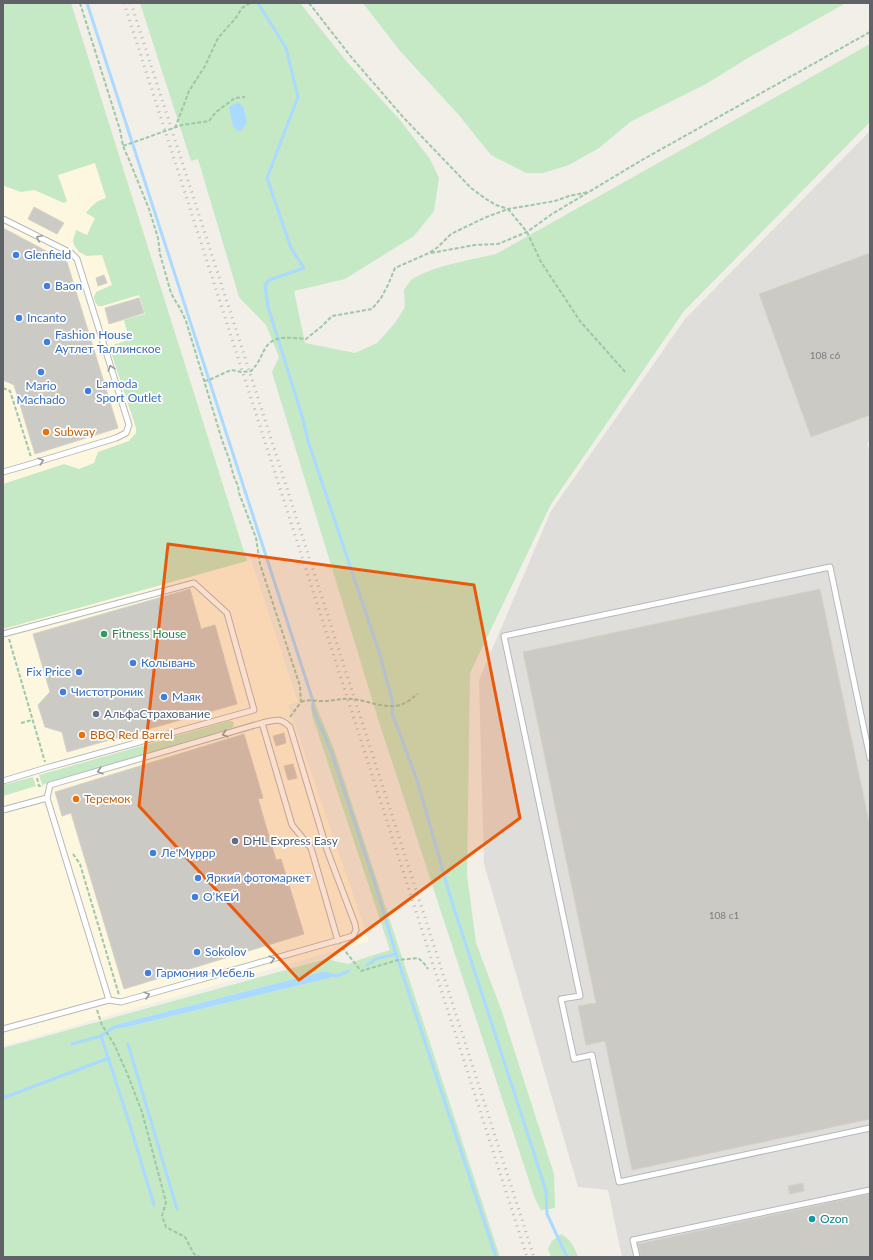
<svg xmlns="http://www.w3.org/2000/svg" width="873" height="1260" font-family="Lato,sans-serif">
<rect width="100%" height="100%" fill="#f1efe8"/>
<path fill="#fef7e0" d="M113,136L247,561L251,560L298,702L288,705L369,941L3,1046V171Z"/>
<path fill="#e0deda" d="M870,131V441L867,443L870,452V1257H622L608,1190L578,1187L484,864L479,680L551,511L685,319Z"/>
<path fill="#c5e8c5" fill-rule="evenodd" d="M3,3H71L247,561L3,629V484L64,464L79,469L94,463L98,452L129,441L136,433V428L109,346L129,340L124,320L145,314L139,295L102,306H98L95,302L94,297L96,292L112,285L102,255L87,256L79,252L74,245L73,240L76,230L87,235L95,218L86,213C92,205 96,201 106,198L95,163L58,175L67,201L64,203L34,190L21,192L4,186L3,188Z
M140,3H300L347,62L400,120L430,159L439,178L434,211L414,236L345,279L294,291L305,343L355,353L377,343L395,323L405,307L404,290C407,286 410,280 414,278C437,265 470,260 496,254L870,44V122L684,311L551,504L470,673L467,875L476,943L501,1009L554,1174L555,1208L541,1210L535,1199L379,722L272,372L279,357L266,325L239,297L198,159L191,161ZM229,107L244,108L247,122L231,115Z
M363,3H846L753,55L704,85L630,122L599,148L569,165L543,173H526L491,155L458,114L400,51Z
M315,703L334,749L500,1257H3V1048L326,959L348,964L370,956L390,950L312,715L311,704ZM321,972H329L330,978L123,1028H114L115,1025Z
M229,721H232L234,723L233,727L231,728L42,785L39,775Z
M33,777L36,786L3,796V785Z
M561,1234C571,1240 574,1246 578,1257H551L548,1249L552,1241Z"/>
<path fill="#aadaff" d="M238,102L244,108L247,122L242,130L237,131L233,126L229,107Z
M321,972H329L332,975L330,978L123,1028H114L115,1025Z"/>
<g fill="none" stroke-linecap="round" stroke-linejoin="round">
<path stroke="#aadaff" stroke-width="3" d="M87,3L313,701V709L331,751L375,884L396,954L496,1257
M258,3L286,48L298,97L267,178L291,248L304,268L269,280L265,285L268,307L303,419L308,441L380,655L391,696L393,705L392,713L417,780L451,899L532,1147L546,1191L547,1214L567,1257
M367,965L372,962L375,959L396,954
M328,974L337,976L349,971
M101,1036L113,1028L117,1027
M72,1044L101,1036L130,1125L154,1205
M128,1044L177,1209
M3,1098L109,1058"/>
</g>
<path fill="#cccac5" stroke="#d6d1c6" d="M34,207L64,223L57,234L28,219Z
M3,228L67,262L118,428L35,454L14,385L3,380Z
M870,253V415L811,437L759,294Z
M104,275L107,283L98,286L96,278Z
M139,298L144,313L109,324L105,308Z
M190,589L201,629L215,625L237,704L67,752L62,732L45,727L38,705L50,692L33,634Z
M820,589L870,827V1119L632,1170L605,1041L586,1045L578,1006L596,1003L523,652Z
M284,733L286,743L276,746L273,736Z
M244,734L263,798L258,799L276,860L281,859L304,934L124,989L71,813L62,816L55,792Z
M293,764L297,778L288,780L284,766Z
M803,1183L804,1191L790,1194L788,1186Z
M870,1194V1257H641L638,1244Z"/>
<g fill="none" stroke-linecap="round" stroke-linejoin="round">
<defs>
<path id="service" d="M3,219L71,253L77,259L129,425L126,433L116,438L24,466L3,472
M3,634L194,583L227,613L254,710L46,768L3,781
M262,723L292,825L311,848L338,941
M870,758L830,567L504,636L580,996L561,999L574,1059L592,1055L619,1182L870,1128
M3,810L47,798
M3,1029L109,1000L121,1002L353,936L356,930L355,924L327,850L290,727C280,717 275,720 262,723L50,785L47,798L109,1000
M637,1257L633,1240L870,1190"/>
</defs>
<use href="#service" stroke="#b5b8bc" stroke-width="7"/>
<path stroke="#9cc7a9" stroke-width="2" stroke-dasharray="4 2" stroke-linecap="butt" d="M80,3L120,130L123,146L130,162L149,209L158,238L160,254L171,293L176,302L180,308L186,321L222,440L229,459L234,477L238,486L239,493L256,538L260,564L300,686L301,702L290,717
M309,3L352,58L403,117L471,188L486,199L496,205L508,209L555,201L569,196L588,192
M175,128L189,91L205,66L218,38L235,19L242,8L250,3
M123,146L182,125L209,121L216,112L235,98L245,97
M431,253L475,245L498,244L527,232L552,214L642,160L870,32
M204,381L209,380L231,370L242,372L251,371C260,362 260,357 266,347C275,334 293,338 306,339L321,327L332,316L372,309L381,298L388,285L395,268L429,253L438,247L451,234L484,218L508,209L527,232L541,262L580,321L626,373
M3,388L10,391L31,457
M9,639L45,762
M301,702C307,699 315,701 322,701C333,701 342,698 353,699C369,701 389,711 405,703C409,701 413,697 418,694
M21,723L32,720
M37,778L39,786H43
M73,854L80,864L119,995
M342,947L361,971L398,960L418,958L423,962L428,969
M97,1010L102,1025L114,1044L127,1073L142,1112L166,1202L162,1216L166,1227L185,1237L194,1254L200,1257"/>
<use href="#service" stroke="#fff" stroke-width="5"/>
<path stroke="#b6b7b8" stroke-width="3" stroke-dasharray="1 5" stroke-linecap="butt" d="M124,3L527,1257
M131,3L534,1257"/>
</g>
<defs><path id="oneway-chevron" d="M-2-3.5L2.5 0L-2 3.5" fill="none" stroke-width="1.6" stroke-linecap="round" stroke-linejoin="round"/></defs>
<g stroke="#979a9d">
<use href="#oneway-chevron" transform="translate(39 238) rotate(-153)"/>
<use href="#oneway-chevron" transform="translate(111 368) rotate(-107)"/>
<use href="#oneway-chevron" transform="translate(41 461) rotate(-18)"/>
<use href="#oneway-chevron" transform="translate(225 734) rotate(164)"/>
<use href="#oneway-chevron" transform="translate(100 771) rotate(164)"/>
<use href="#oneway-chevron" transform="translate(272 959) rotate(-16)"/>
<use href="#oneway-chevron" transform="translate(147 995) rotate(-16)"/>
</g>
<path fill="#e8590c" fill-opacity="0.2" stroke="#e8590c" stroke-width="3" stroke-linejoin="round" d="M168,544L474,585L520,818L299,980L139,806Z"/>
<g fill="#3f7fe0" stroke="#fff" stroke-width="1.5">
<circle cx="16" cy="255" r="4"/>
<circle cx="47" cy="286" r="4"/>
<circle cx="19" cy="318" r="4"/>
<circle cx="47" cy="342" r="4"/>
<circle cx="41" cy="372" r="4"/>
<circle cx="88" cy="391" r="4"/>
<circle cx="133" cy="663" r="4"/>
<circle cx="79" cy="672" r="4"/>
<circle cx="63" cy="692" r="4"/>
<circle cx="164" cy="697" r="4"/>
<circle cx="153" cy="853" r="4"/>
<circle cx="198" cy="878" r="4"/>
<circle cx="195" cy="897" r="4"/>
<circle cx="197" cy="952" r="4"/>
<circle cx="148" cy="973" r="4"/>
</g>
<g fill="#e8710a" stroke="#fff" stroke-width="1.5">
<circle cx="46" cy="432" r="4"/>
<circle cx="82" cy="735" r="4"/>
<circle cx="76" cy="799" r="4"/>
</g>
<circle fill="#2e9e5b" stroke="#fff" stroke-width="1.5" cx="104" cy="634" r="4"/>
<g fill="#5c6f8a" stroke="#fff" stroke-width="1.5">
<circle cx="96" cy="714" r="4"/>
<circle cx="235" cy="841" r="4"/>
</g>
<circle fill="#0f9aa8" stroke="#fff" stroke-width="1.5" cx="812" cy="1219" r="4"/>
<g text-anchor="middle" stroke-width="3.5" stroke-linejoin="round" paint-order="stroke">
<g font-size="10" fill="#7a7d7f">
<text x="825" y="359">108 с6</text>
<text x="724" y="919">108 с1</text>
</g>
<g font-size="12" fill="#366cbe" stroke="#fff" text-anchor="start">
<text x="24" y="259">Glenfield</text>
<text x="55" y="290">Baon</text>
<text x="27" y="322">Incanto</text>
<text x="55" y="339">Fashion House<tspan x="55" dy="14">Аутлет Таллинское</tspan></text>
<text x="96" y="388">Lamoda<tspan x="96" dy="14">Sport Outlet</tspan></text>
<text x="41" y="390" text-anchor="middle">Mario<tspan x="41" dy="14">Machado</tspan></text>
<text x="141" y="667">Колывань</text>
<text x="71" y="676" text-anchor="end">Fix Price</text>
<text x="71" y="696">Чистотроник</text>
<text x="172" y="701">Маяк</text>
<text x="161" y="857">Ле'Муррр</text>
<text x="206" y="882">Яркий фотомаркет</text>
<text x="203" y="901">О’КЕЙ</text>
<text x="205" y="956">Sokolov</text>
<text x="156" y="977">Гармония Мебель</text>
</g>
<g font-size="12" fill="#c56008" stroke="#fff" text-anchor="start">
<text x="54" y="436">Subway</text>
<text x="90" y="739">BBQ Red Barrel</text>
<text x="84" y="803">Теремок</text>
</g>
<g font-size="12" fill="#27864d" stroke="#fff" text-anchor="start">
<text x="112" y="638">Fitness House</text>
</g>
<g font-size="12" fill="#4e5e75" stroke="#fff" text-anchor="start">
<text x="104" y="718">АльфаСтрахование</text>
<text x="243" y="845">DHL Express Easy</text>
</g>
<g font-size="12" fill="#0d838f" stroke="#fff" text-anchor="start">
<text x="820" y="1223">Ozon</text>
</g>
</g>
<rect width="873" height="1260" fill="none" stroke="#5f6368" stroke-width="8"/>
</svg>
